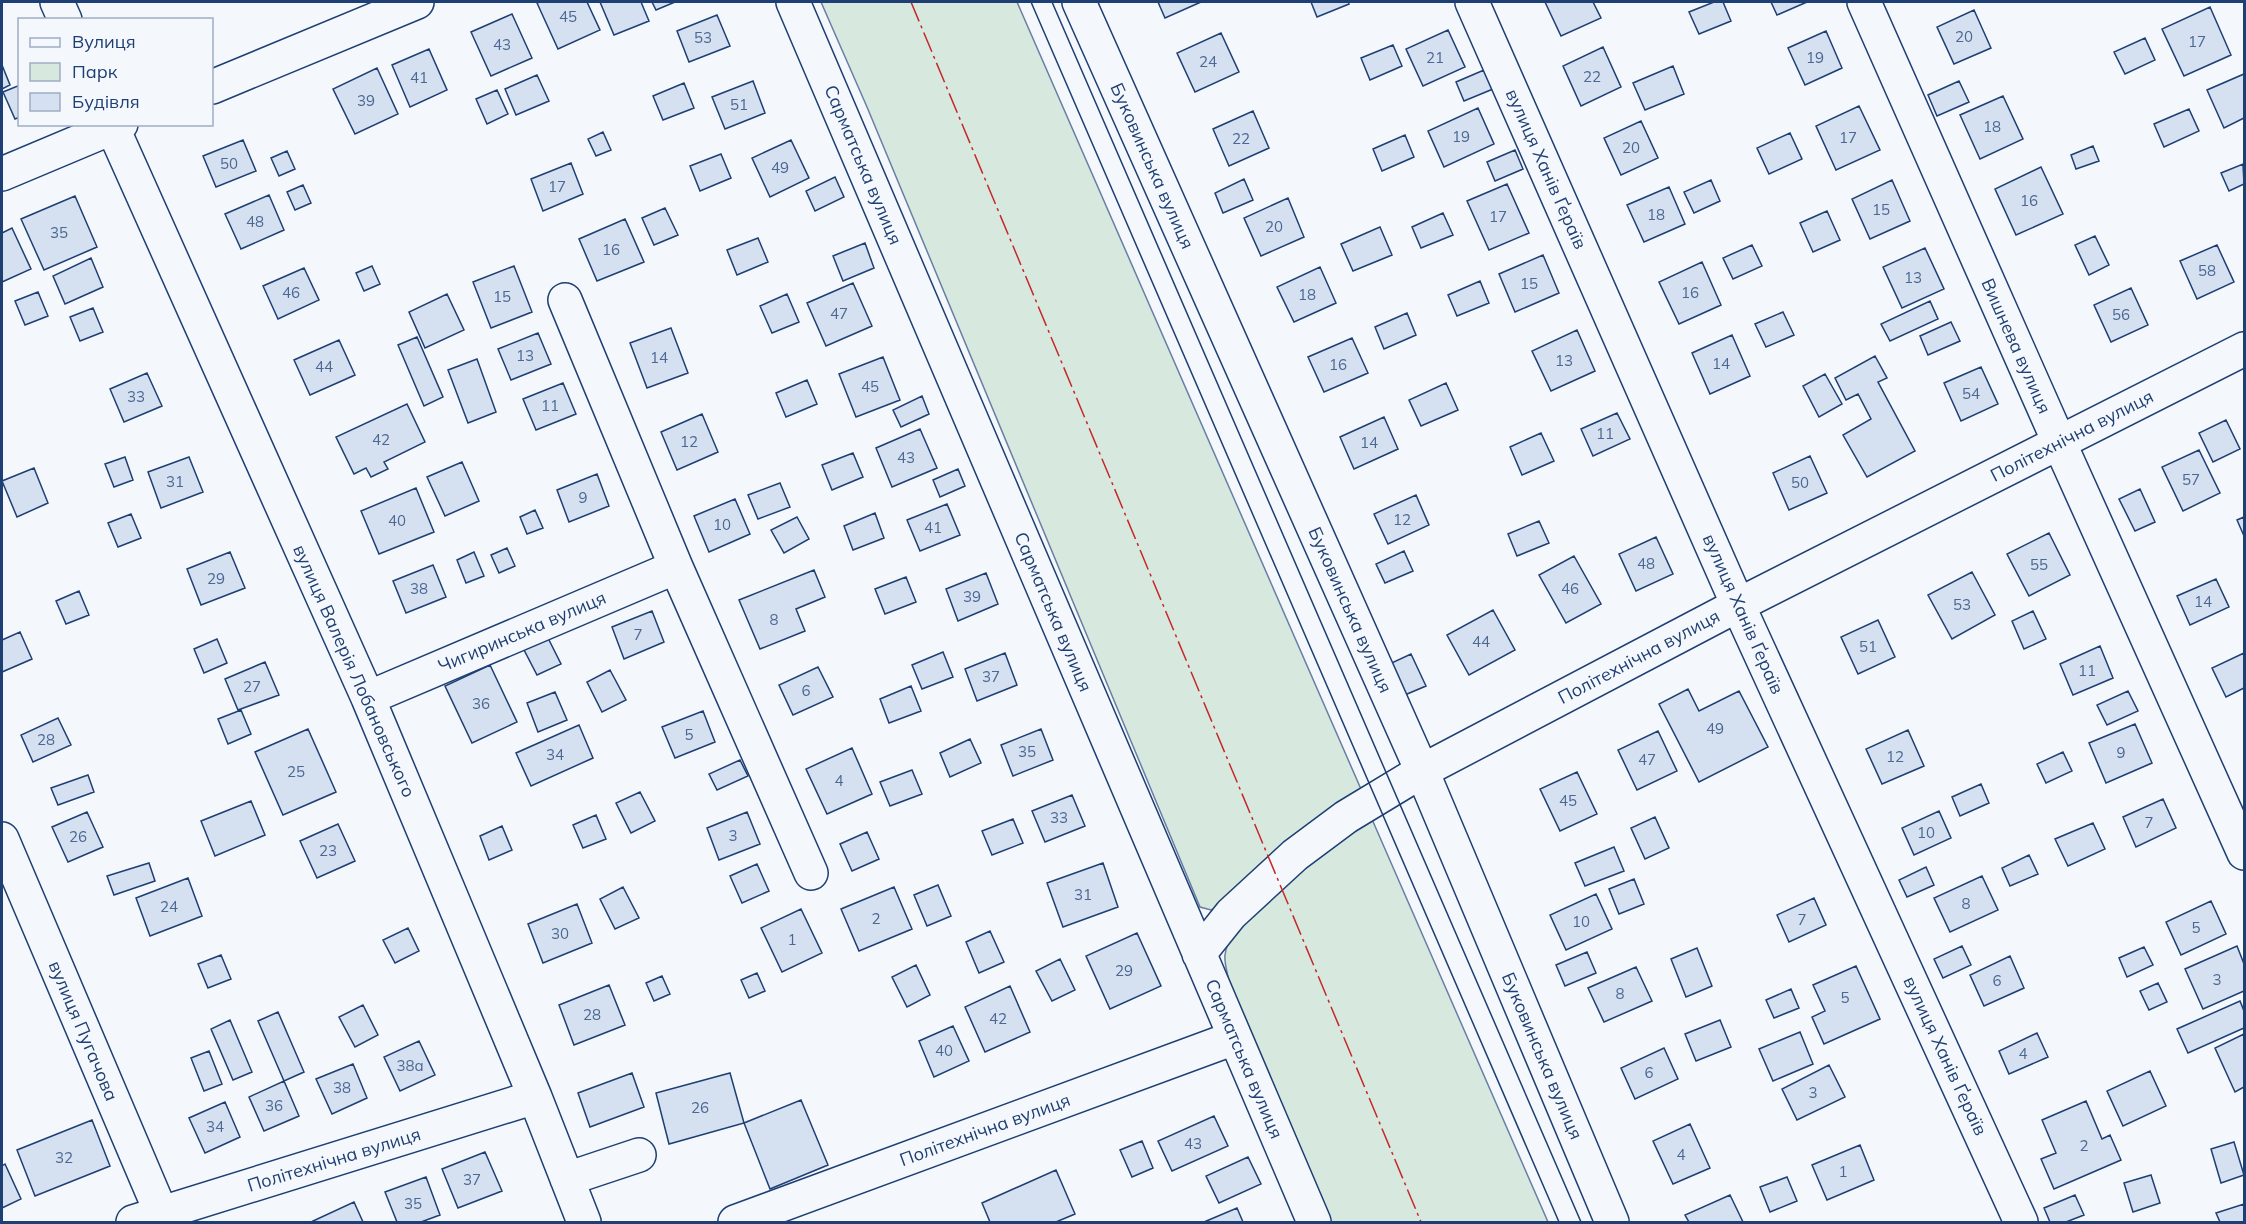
<svg xmlns="http://www.w3.org/2000/svg" width="2246" height="1224" font-family="Mulish,sans-serif">
<rect width="100%" height="100%" fill="#f4f7fb"/>
<path fill="#d7e8df" stroke="#687fa3" stroke-width="1.5" d="M821,2H1017L1364,796L1225,905L1211,910L1200,907L867,107Z
M1371,817L1548,1222H1328L1229,983C1228,974 1224,963 1225,955C1230,908 1333,843 1371,817Z"/>
<path fill="#d5e0f0" stroke="#1d3f73" stroke-width="1.5" d="M540,2H587L600,30L558,49L537,3Z
M600,2H641L649,21L614,35Z
M652,2H675L656,10Z
M1158,2H1201L1165,18Z
M1311,2H1348L1349,4L1317,17Z
M1545,2H1593L1601,18L1561,36Z
M1714,2H1723L1731,21L1699,34L1689,12Z
M1771,2H1807L1777,15Z
M2210,7L2231,55L2184,76L2162,29Z
M1974,10L1991,48L1954,64L1937,27Z
M512,14L532,58L491,76L471,32Z
M717,15L730,46L689,62L677,31Z
M1448,30L1465,67L1423,86L1406,49Z
M1826,31L1842,68L1805,85L1788,48Z
M1221,33L1239,72L1195,92L1177,53Z
M2145,38L2155,60L2125,74L2114,52Z
M1393,45L1402,66L1370,80L1361,58Z
M1603,47L1621,87L1581,106L1563,66Z
M429,49L447,90L410,107L392,65Z
M2,65L10,85L2,89Z
M1673,66L1684,94L1645,110L1633,83Z
M377,68L398,114L355,134L333,89Z
M1484,70L1493,89L1464,101L1456,82Z
M2244,74V118L2224,128L2207,90Z
M537,75L549,101L516,115L505,89Z
M753,81L765,113L725,129L712,97Z
M1959,81L1969,102L1937,116L1928,95Z
M684,83L694,108L663,120L653,96Z
M20,85V117L15,119L3,92Z
M497,90L508,114L487,124L476,99Z
M2003,96L2023,139L1980,159L1960,115Z
M1859,106L1880,150L1836,170L1816,126Z
M1478,108L1494,144L1444,167L1428,131Z
M2189,109L2199,131L2164,147L2154,124Z
M1253,111L1269,148L1229,166L1213,129Z
M1641,121L1658,158L1621,175L1604,138Z
M603,132L611,150L596,156L588,139Z
M1790,133L1802,159L1769,174L1757,148Z
M1405,135L1414,157L1382,171L1373,149Z
M243,140L256,171L216,187L203,156Z
M791,140L809,178L770,197L752,158Z
M2093,146L2099,161L2076,169L2071,155Z
M1515,150L1523,169L1495,181L1487,162Z
M287,151L295,169L279,176L271,158Z
M721,154L731,178L700,191L690,166Z
M571,163L583,194L543,211L531,179Z
M2243,164L2244,184L2229,191L2221,173Z
M2041,167L2063,214L2016,235L1995,189Z
M835,177L844,197L815,211L806,191Z
M1244,179L1253,200L1223,213L1215,193Z
M1711,180L1720,201L1694,213L1684,192Z
M1892,180L1910,221L1870,239L1852,199Z
M1507,184L1529,233L1489,250L1467,201Z
M303,185L311,203L295,210L287,192Z
M1669,187L1685,224L1644,242L1627,205Z
M269,195L284,230L241,249L225,214Z
M75,196L97,247L44,270L21,219Z
M1288,198L1304,237L1261,256L1244,218Z
M665,208L678,235L654,245L642,218Z
M1827,211L1840,240L1813,252L1800,223Z
M1443,213L1453,235L1421,248L1412,227Z
M625,219L644,262L597,281L579,239Z
M1380,227L1392,255L1353,271L1341,244Z
M12,228L31,269L2,282V233Z
M2095,236L2109,265L2089,275L2075,245Z
M758,238L768,262L737,275L727,250Z
M865,243L874,268L843,281L833,256Z
M1752,245L1762,266L1733,279L1723,258Z
M2217,245L2234,282L2197,299L2180,261Z
M1925,248L1944,289L1902,308L1883,267Z
M1543,255L1559,293L1515,312L1499,274Z
M91,258L103,287L65,304L53,276Z
M1702,262L1721,305L1679,324L1659,282Z
M372,266L380,284L364,291L356,273Z
M514,266L532,312L491,328L473,282Z
M1320,267L1336,303L1294,322L1277,287Z
M304,268L319,300L278,319L263,286Z
M1480,281L1489,303L1457,316L1448,295Z
M853,283L872,326L826,346L807,303Z
M2131,288L2148,325L2111,342L2094,305Z
M38,292L48,316L25,325L15,301Z
M447,294L464,330L425,348L409,312Z
M787,294L799,322L772,333L760,306Z
M1930,301L1938,319L1890,341L1881,324Z
M93,308L103,332L80,341L70,317Z
M1783,312L1794,335L1766,347L1755,324Z
M1407,313L1416,335L1384,349L1375,327Z
M1951,322L1960,341L1928,355L1920,336Z
M671,328L688,373L647,388L630,343Z
M1577,330L1595,371L1551,391L1532,351Z
M538,333L551,364L511,380L498,349Z
M1732,335L1750,376L1710,394L1692,353Z
M417,337L443,397L424,406L398,345Z
M1352,338L1368,373L1324,392L1308,357Z
M339,340L355,375L310,395L294,360Z
M1875,356L1887,378L1878,382L1915,451L1867,477L1843,435L1871,419L1858,394L1846,400L1835,378Z
M883,357L900,400L856,417L839,374Z
M477,359L496,412L468,423L448,370Z
M1981,367L1998,404L1961,421L1944,383Z
M147,373L162,406L124,422L110,389Z
M1825,374L1842,404L1819,417L1803,386Z
M807,380L817,404L786,417L776,393Z
M563,383L576,414L536,430L523,399Z
M1446,383L1458,410L1421,426L1409,400Z
M922,396L929,414L901,427L893,410Z
M407,404L425,442L384,462L388,469L371,477L366,468L354,474L336,437Z
M1617,413L1630,439L1593,456L1581,429Z
M702,414L718,452L677,470L661,432Z
M1384,417L1398,449L1354,469L1340,437Z
M2226,420L2240,449L2213,462L2199,433Z
M920,429L937,468L892,487L876,448Z
M1541,433L1554,461L1522,475L1510,447Z
M2199,450L2220,493L2183,511L2162,467Z
M853,453L863,477L832,490L822,465Z
M1810,456L1827,493L1789,510L1773,473Z
M125,457L133,480L114,487L105,464Z
M189,457L203,492L161,508L148,472Z
M462,462L479,501L445,516L427,477Z
M34,468L48,503L17,517L2,481Z
M958,469L965,486L940,497L933,480Z
M597,474L609,506L569,522L557,490Z
M780,483L790,507L758,519L748,495Z
M416,488L434,532L379,554L361,511Z
M2140,489L2155,522L2135,531L2119,499Z
M1416,495L1429,525L1388,544L1374,514Z
M735,499L750,534L709,552L694,516Z
M947,504L960,535L920,551L907,520Z
M535,510L543,528L527,534L520,517Z
M875,513L884,538L853,550L844,526Z
M131,514L141,538L118,547L108,523Z
M797,517L809,539L784,553L771,530Z
M2244,517V536L2237,520Z
M1539,521L1549,543L1517,556L1508,534Z
M2049,533L2070,575L2029,596L2007,554Z
M1656,537L1673,574L1636,591L1619,554Z
M507,548L515,566L499,573L491,555Z
M1404,551L1413,571L1385,583L1376,564Z
M230,552L245,588L201,605L187,569Z
M474,552L484,576L466,583L457,560Z
M1574,556L1601,604L1566,623L1539,575Z
M433,565L446,597L406,613L393,581Z
M814,570L825,597L796,609L805,631L760,649L739,600Z
M1972,572L1995,615L1952,639L1928,595Z
M986,573L998,604L958,621L946,589Z
M906,577L916,602L885,614L875,589Z
M2216,579L2229,607L2190,625L2177,596Z
M79,591L89,615L66,624L56,601Z
M1493,610L1515,650L1469,675L1447,635Z
M652,611L664,642L624,659L612,627Z
M2033,611L2046,639L2024,649L2012,621Z
M1878,620L1895,657L1858,674L1841,637Z
M20,632L32,659L2,672V640Z
M546,634L561,664L537,675L522,646Z
M217,639L227,663L204,673L194,649Z
M2100,646L2113,678L2073,695L2060,664Z
M943,652L953,677L922,689L912,665Z
M1005,653L1017,685L977,701L965,669Z
M2244,653V688L2226,697L2212,668Z
M1411,654L1426,686L1400,697L1385,666Z
M265,662L279,695L238,710L225,679Z
M490,665L517,722L472,743L445,686Z
M818,667L833,697L793,715L779,685Z
M610,670L626,700L602,712L587,682Z
M911,686L921,711L889,723L880,699Z
M1688,689L1699,711L1739,691L1768,747L1699,782L1659,704Z
M2128,691L2138,711L2107,725L2097,705Z
M555,692L567,720L538,732L527,703Z
M241,710L251,734L228,744L218,719Z
M703,711L715,742L675,758L662,727Z
M58,718L71,745L33,762L21,735Z
M2135,724L2152,763L2106,783L2089,743Z
M579,725L593,758L531,786L516,753Z
M308,729L336,792L283,815L255,752Z
M1041,729L1053,760L1013,776L1001,745Z
M1908,730L1924,766L1882,784L1866,749Z
M1658,731L1677,771L1637,790L1618,750Z
M970,739L981,763L950,777L940,753Z
M852,748L872,794L827,814L806,769Z
M2063,752L2072,771L2046,783L2037,764Z
M740,760L748,776L717,790L709,774Z
M912,770L922,794L890,806L880,782Z
M1577,772L1597,814L1560,831L1540,789Z
M88,775L94,792L58,805L51,788Z
M1981,784L1989,803L1960,816L1952,797Z
M640,792L655,821L631,833L616,803Z
M1072,795L1085,826L1045,842L1032,811Z
M2163,799L2176,828L2136,847L2123,817Z
M251,801L265,835L215,856L201,821Z
M1939,811L1951,838L1914,855L1902,828Z
M87,812L103,847L68,862L52,827Z
M747,812L760,844L719,860L707,828Z
M596,815L606,839L583,848L573,825Z
M1655,817L1669,848L1645,859L1631,828Z
M1013,819L1023,843L992,855L982,831Z
M2093,823L2105,849L2068,866L2055,839Z
M338,824L355,861L317,878L300,841Z
M502,826L512,850L489,860L480,836Z
M867,832L879,859L852,871L840,844Z
M1614,847L1624,871L1585,886L1575,863Z
M2029,855L2038,874L2010,886L2002,868Z
M149,863L155,881L114,895L107,876Z
M1103,863L1118,907L1063,927L1047,883Z
M757,864L769,891L742,903L730,876Z
M1926,867L1934,885L1907,897L1899,880Z
M1982,876L1998,910L1950,932L1934,898Z
M188,878L202,916L150,936L136,898Z
M1634,879L1644,904L1619,914L1609,889Z
M938,885L951,916L927,926L914,895Z
M623,887L639,918L615,929L600,899Z
M894,887L912,929L859,951L841,909Z
M1596,894L1612,929L1566,950L1550,915Z
M1814,898L1826,925L1789,942L1777,915Z
M2211,901L2226,934L2181,955L2166,922Z
M577,904L592,943L543,963L528,924Z
M801,909L822,953L782,972L761,928Z
M408,928L419,951L395,963L383,940Z
M990,931L1004,962L979,973L966,942Z
M1137,933L1161,986L1110,1009L1086,956Z
M1962,946L1971,965L1943,978L1934,959Z
M2237,946L2244,964V991L2203,1009L2185,969Z
M2144,947L2153,965L2127,977L2119,958Z
M1697,948L1712,986L1686,997L1671,959Z
M1587,952L1596,973L1565,986L1556,965Z
M221,955L231,979L208,988L198,964Z
M2010,956L2024,988L1984,1006L1970,975Z
M1060,959L1075,990L1052,1001L1036,971Z
M916,965L930,995L907,1007L892,977Z
M1856,966L1880,1019L1824,1044L1812,1017L1825,1011L1813,985Z
M1636,967L1652,1001L1604,1022L1588,988Z
M757,973L765,991L749,998L741,980Z
M662,976L670,994L654,1001L646,983Z
M2158,983L2167,1002L2149,1010L2140,991Z
M609,985L625,1025L574,1045L559,1005Z
M1010,986L1030,1032L985,1052L965,1007Z
M1791,989L1799,1008L1774,1018L1766,1000Z
M2240,1001L2244,1011V1028L2188,1053L2177,1029Z
M363,1005L378,1035L355,1047L339,1017Z
M278,1012L304,1072L284,1081L258,1021Z
M230,1020L252,1072L233,1080L211,1029Z
M1720,1020L1731,1047L1696,1061L1685,1034Z
M953,1026L969,1061L934,1077L919,1041Z
M1800,1032L1813,1064L1773,1081L1759,1049Z
M2037,1033L2048,1057L2009,1074L1999,1051Z
M2244,1034V1087L2235,1092L2215,1048Z
M419,1041L435,1075L400,1091L384,1057Z
M1664,1048L1678,1079L1635,1099L1621,1068Z
M209,1051L222,1084L204,1091L191,1058Z
M353,1064L367,1098L332,1114L316,1079Z
M1829,1065L1845,1097L1797,1120L1782,1089Z
M2150,1071L2166,1106L2123,1126L2107,1091Z
M632,1073L644,1107L590,1127L578,1093Z
M730,1073L744,1123L669,1144L656,1093Z
M284,1081L299,1116L264,1131L249,1097Z
M801,1100L828,1165L770,1189L744,1123Z
M2086,1101L2102,1139L2110,1135L2121,1160L2054,1189L2041,1159L2056,1153L2042,1120Z
M225,1102L240,1137L205,1153L189,1118Z
M1214,1116L1228,1146L1172,1171L1158,1141Z
M92,1120L110,1166L35,1196L17,1150Z
M1690,1124L1710,1168L1673,1184L1653,1141Z
M1142,1141L1153,1168L1132,1177L1120,1150Z
M2234,1142L2244,1175L2221,1183L2211,1149Z
M1860,1145L1874,1180L1827,1200L1812,1165Z
M485,1152L502,1191L458,1208L442,1169Z
M1248,1157L1261,1184L1219,1203L1206,1176Z
M5,1164L21,1199L2,1208V1166Z
M1056,1170L1075,1214L1056,1222H990L982,1203Z
M2151,1175L2160,1203L2133,1212L2124,1183Z
M426,1177L440,1215L421,1222H397L385,1192Z
M1787,1177L1797,1201L1770,1212L1760,1187Z
M1730,1195L1743,1222H1689L1685,1215Z
M2075,1195L2084,1215L2066,1222H2050L2044,1208Z
M354,1202L363,1222H314L313,1221Z
M2244,1204V1222H2220L2216,1213Z
M1237,1208L1243,1222H1204Z"/>
<g fill="none" stroke-linecap="round" stroke-linejoin="round">
<defs>
<path id="minor" d="M57,2L65,20
M793,2L1314,1222
M1079,2L1422,771L1612,1222
M1472,2L1738,605L2021,1222
M1864,2L2059,442L2244,853
M212,87L417,2
M111,124L368,698L535,1097L584,1222
M2,174L121,124
M565,300L676,567L811,873
M368,698L676,567
M2,839L165,1222
M1199,954L1231,914L1295,855L1346,817L1422,771L1738,605L2244,349
M567,1179L639,1155
M133,1222L535,1097
M735,1222L1234,1038"/>
</defs>
<use href="#minor" stroke="#1d3f73" stroke-width="36"/>
<use href="#minor" stroke="#f4f7fb" stroke-width="33"/>
<path stroke="#1d3f73" stroke-width="1.5" d="M1031,2L1559,1222
M1052,2L1581,1222"/>
<path stroke="#c62828" stroke-width="1.5" stroke-dasharray="21 4.5 3 4.5" stroke-linecap="butt" d="M911,2L1421,1222"/>
</g>
<g text-anchor="middle" stroke-width="4.5" stroke-linejoin="round" paint-order="stroke">
<g font-size="15" fill="#4b6792">
<text x="568" y="22">45</text>
<text x="1964" y="42">20</text>
<text x="703" y="43">53</text>
<text x="2197" y="47">17</text>
<text x="502" y="50">43</text>
<text x="1435" y="63">21</text>
<text x="1815" y="63">19</text>
<text x="1208" y="67">24</text>
<text x="1592" y="82">22</text>
<text x="419" y="83">41</text>
<text x="366" y="106">39</text>
<text x="739" y="110">51</text>
<text x="1992" y="132">18</text>
<text x="1461" y="142">19</text>
<text x="1848" y="143">17</text>
<text x="1241" y="144">22</text>
<text x="1631" y="153">20</text>
<text x="229" y="169">50</text>
<text x="780" y="173">49</text>
<text x="557" y="192">17</text>
<text x="2029" y="206">16</text>
<text x="1881" y="215">15</text>
<text x="1656" y="220">18</text>
<text x="1498" y="222">17</text>
<text x="255" y="227">48</text>
<text x="1274" y="232">20</text>
<text x="59" y="238">35</text>
<text x="611" y="255">16</text>
<text x="2207" y="276">58</text>
<text x="1913" y="283">13</text>
<text x="1529" y="289">15</text>
<text x="291" y="298">46</text>
<text x="1690" y="298">16</text>
<text x="1307" y="300">18</text>
<text x="502" y="302">15</text>
<text x="839" y="319">47</text>
<text x="2121" y="320">56</text>
<text x="525" y="361">13</text>
<text x="659" y="363">14</text>
<text x="1564" y="366">13</text>
<text x="1721" y="369">14</text>
<text x="1338" y="370">16</text>
<text x="324" y="372">44</text>
<text x="870" y="392">45</text>
<text x="1971" y="399">54</text>
<text x="136" y="402">33</text>
<text x="550" y="411">11</text>
<text x="1605" y="439">11</text>
<text x="381" y="445">42</text>
<text x="689" y="447">12</text>
<text x="1369" y="448">14</text>
<text x="906" y="463">43</text>
<text x="2191" y="485">57</text>
<text x="175" y="487">31</text>
<text x="1800" y="488">50</text>
<text x="583" y="503">9</text>
<text x="1402" y="525">12</text>
<text x="397" y="526">40</text>
<text x="722" y="530">10</text>
<text x="933" y="533">41</text>
<text x="1646" y="569">48</text>
<text x="2039" y="570">55</text>
<text x="216" y="584">29</text>
<text x="419" y="594">38</text>
<text x="1570" y="594">46</text>
<text x="972" y="602">39</text>
<text x="2203" y="607">14</text>
<text x="1962" y="610">53</text>
<text x="774" y="625">8</text>
<text x="638" y="640">7</text>
<text x="1481" y="647">44</text>
<text x="1868" y="652">51</text>
<text x="2087" y="676">11</text>
<text x="991" y="682">37</text>
<text x="252" y="692">27</text>
<text x="806" y="696">6</text>
<text x="481" y="709">36</text>
<text x="1715" y="734">49</text>
<text x="689" y="740">5</text>
<text x="46" y="745">28</text>
<text x="1027" y="757">35</text>
<text x="2121" y="758">9</text>
<text x="555" y="760">34</text>
<text x="1895" y="762">12</text>
<text x="1647" y="765">47</text>
<text x="296" y="777">25</text>
<text x="839" y="786">4</text>
<text x="1568" y="806">45</text>
<text x="1059" y="823">33</text>
<text x="2149" y="828">7</text>
<text x="1926" y="838">10</text>
<text x="733" y="841">3</text>
<text x="78" y="842">26</text>
<text x="328" y="856">23</text>
<text x="1083" y="900">31</text>
<text x="1966" y="909">8</text>
<text x="169" y="912">24</text>
<text x="876" y="924">2</text>
<text x="1802" y="925">7</text>
<text x="1581" y="927">10</text>
<text x="2196" y="933">5</text>
<text x="560" y="939">30</text>
<text x="792" y="945">1</text>
<text x="1124" y="976">29</text>
<text x="2217" y="985">3</text>
<text x="1997" y="986">6</text>
<text x="1620" y="999">8</text>
<text x="1845" y="1003">5</text>
<text x="592" y="1020">28</text>
<text x="998" y="1024">42</text>
<text x="944" y="1056">40</text>
<text x="2023" y="1059">4</text>
<text x="410" y="1071">38а</text>
<text x="1649" y="1078">6</text>
<text x="342" y="1093">38</text>
<text x="1813" y="1098">3</text>
<text x="274" y="1111">36</text>
<text x="700" y="1113">26</text>
<text x="215" y="1132">34</text>
<text x="1193" y="1149">43</text>
<text x="2084" y="1151">2</text>
<text x="1681" y="1160">4</text>
<text x="64" y="1163">32</text>
<text x="1843" y="1177">1</text>
<text x="472" y="1185">37</text>
<text x="413" y="1209">35</text>
</g>
<g font-size="18" fill="#1d3f73" stroke="#f4f7fb">
<text transform="translate(863 165) rotate(67)" y="6">Сарматська вулиця</text>
<text transform="translate(1152 166) rotate(66)" y="6">Буковинська вулиця</text>
<text transform="translate(1546 169) rotate(66)" y="6">вулиця Ханів Ґераїв</text>
<text transform="translate(2016 346) rotate(66)" y="6">Вишнева вулиця</text>
<text transform="translate(2072 436) rotate(-27)" y="6">Політехнічна вулиця</text>
<text transform="translate(1350 610) rotate(66)" y="6">Буковинська вулиця</text>
<text transform="translate(1053 612) rotate(67)" y="6">Сарматська вулиця</text>
<text transform="translate(1743 614) rotate(66)" y="6">вулиця Ханів Ґераїв</text>
<text transform="translate(522 632) rotate(-23)" y="6">Чигиринська вулиця</text>
<text transform="translate(1639 657) rotate(-28)" y="6">Політехнічна вулиця</text>
<text transform="translate(354 671) rotate(66)" y="6">вулиця Валерія Лобановського</text>
<text transform="translate(83 1031) rotate(67)" y="6">вулиця Пугачова</text>
<text transform="translate(1542 1056) rotate(67)" y="6">Буковинська вулиця</text>
<text transform="translate(1945 1056) rotate(65)" y="6">вулиця Ханів Ґераїв</text>
<text transform="translate(1244 1059) rotate(67)" y="6">Сарматська вулиця</text>
<text transform="translate(985 1130) rotate(-20)" y="6">Політехнічна вулиця</text>
<text transform="translate(334 1160) rotate(-17)" y="6">Політехнічна вулиця</text>
</g>
</g>
<rect width="2246" height="1224" fill="none" stroke="#1d3f73" stroke-width="6"/>
<rect x="18" y="18" width="195" height="108" fill="#f4f7fb" stroke="#9eadc5" stroke-width="1.5"/>
<rect x="30" y="38" width="30" height="9" fill="#f4f7fb" stroke="#9eadc5" stroke-width="1.5"/>
<text x="72" y="48" font-size="18" fill="#1d3f73">Вулиця</text>
<rect x="30" y="63" width="30" height="18" fill="#d7e8df" stroke="#9eadc5" stroke-width="1.5"/>
<text x="72" y="78" font-size="18" fill="#1d3f73">Парк</text>
<rect x="30" y="93" width="30" height="18" fill="#d5e0f0" stroke="#9eadc5" stroke-width="1.5"/>
<text x="72" y="108" font-size="18" fill="#1d3f73">Будівля</text>
</svg>
